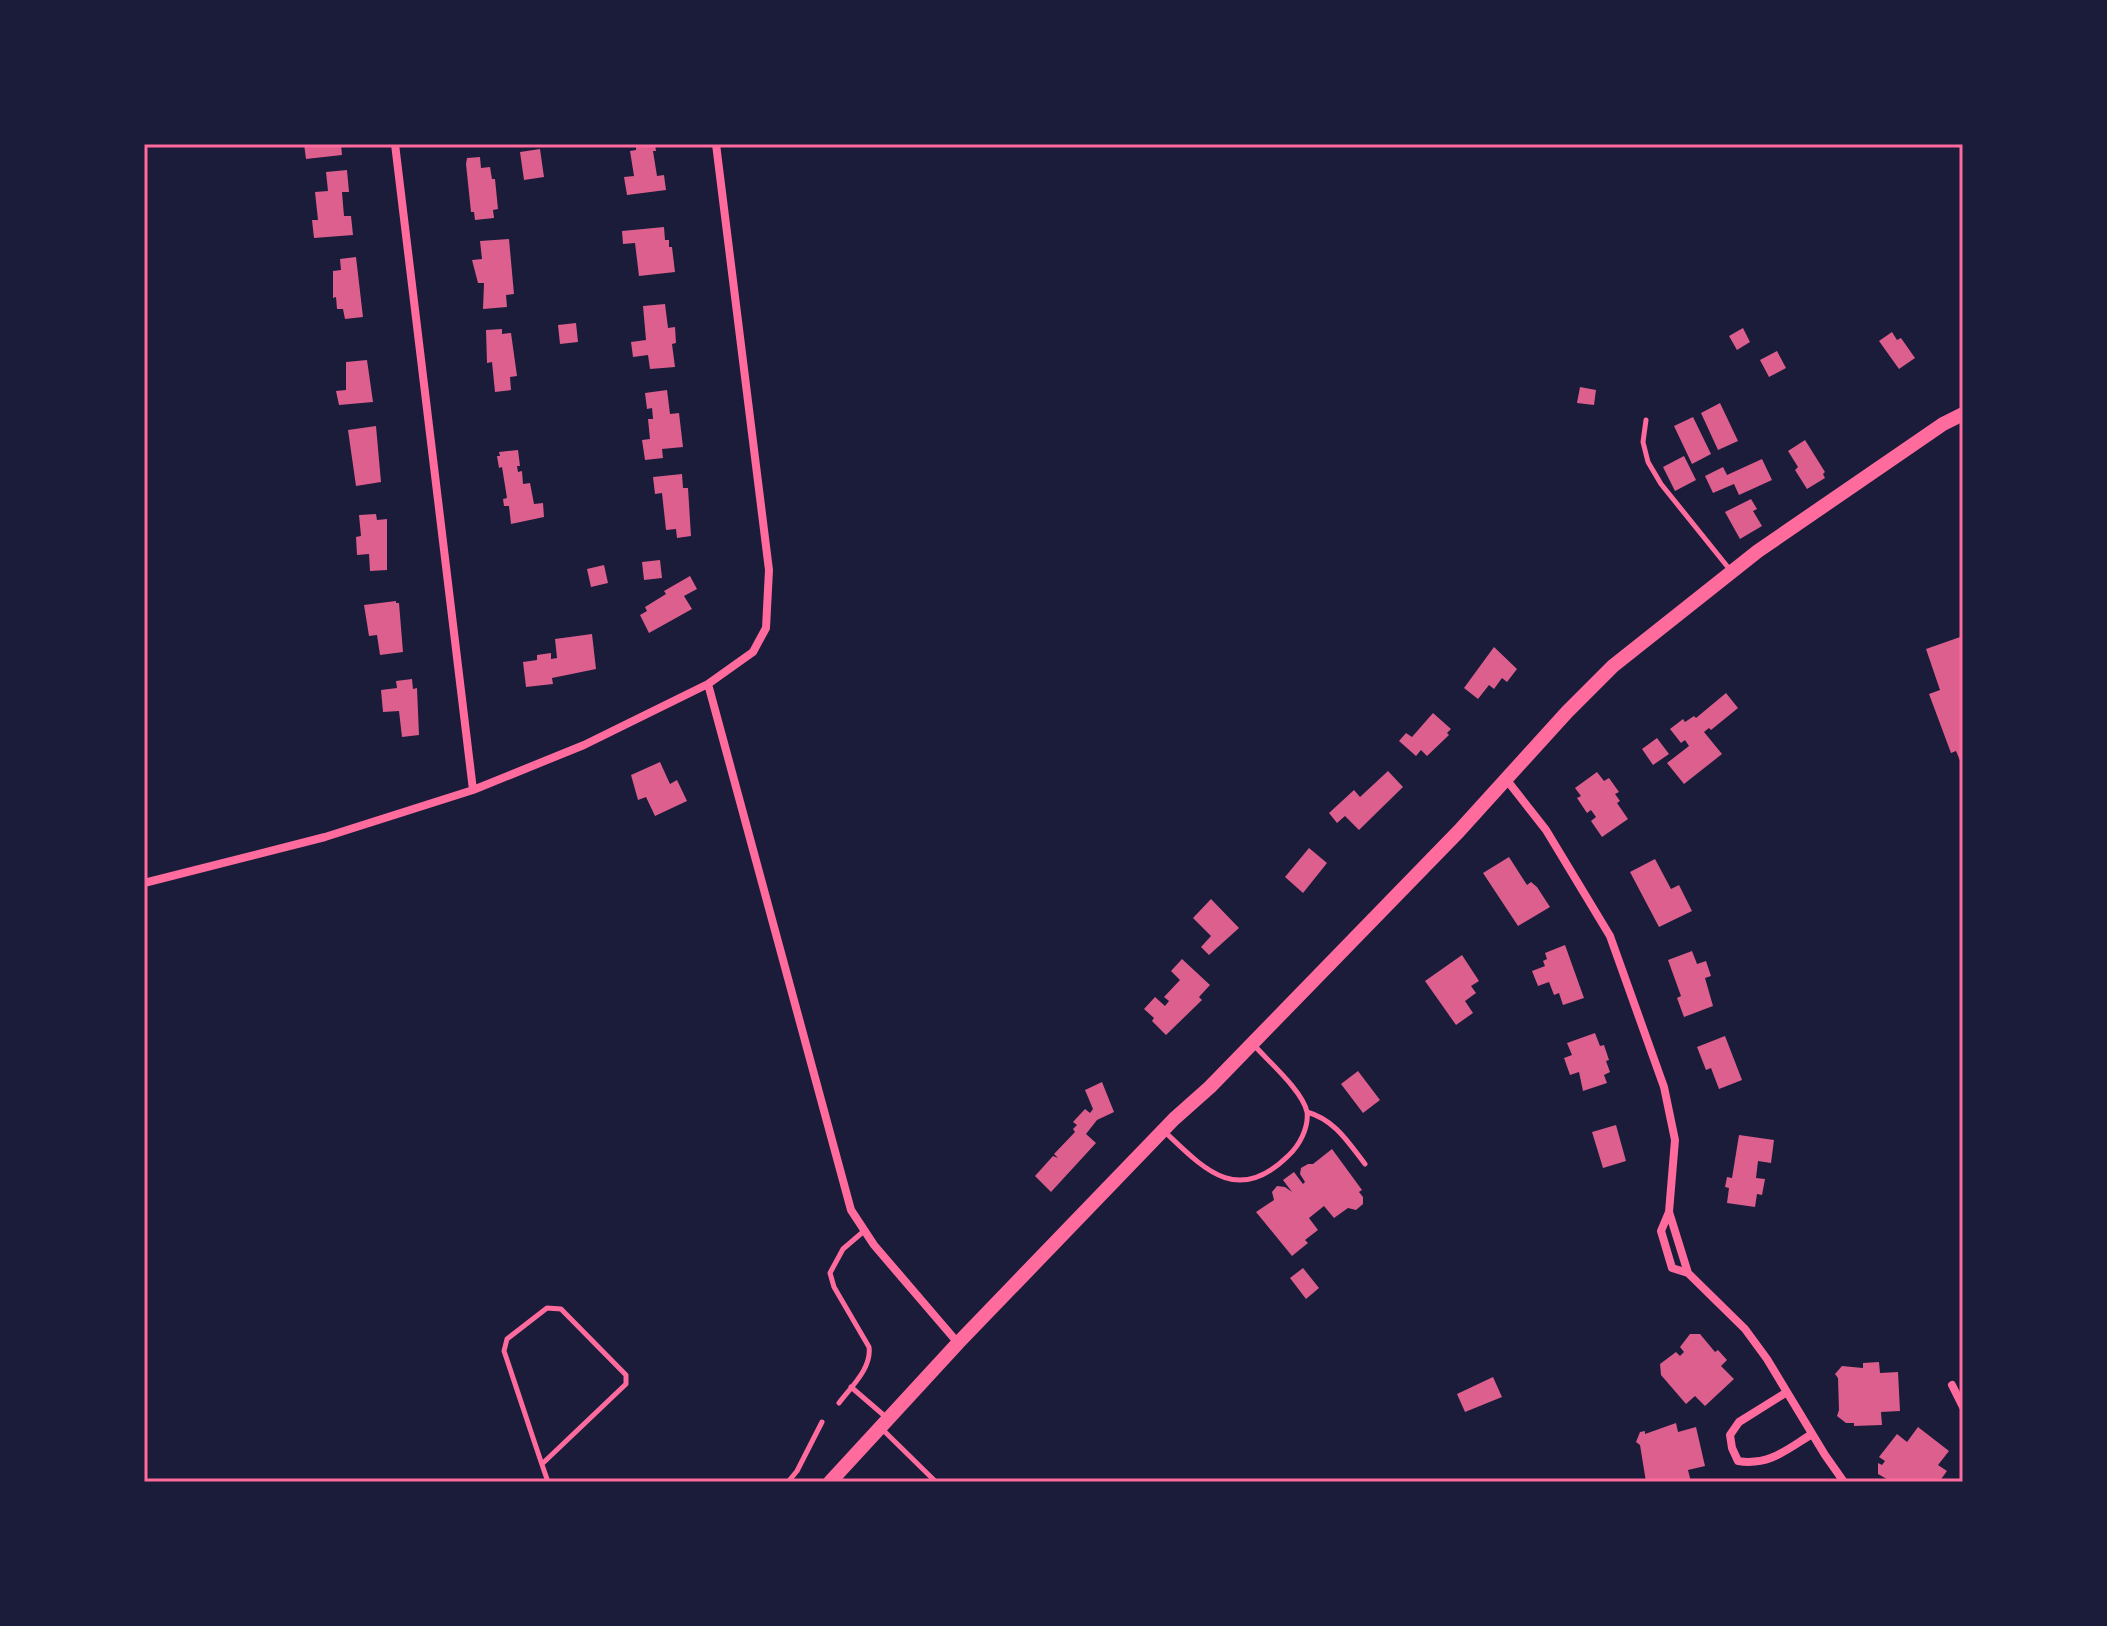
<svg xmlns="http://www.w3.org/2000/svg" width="2107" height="1626" font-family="Mulish,sans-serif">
<rect width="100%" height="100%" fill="#1b1b3a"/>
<path fill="#dd5f8e" d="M304,144H341L342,155L306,159Z
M636,144H655L656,151H653L657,176L664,175L666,190L627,195L624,177L634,176L630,151L636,150Z
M540,149L544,177L524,180L520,152Z
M480,157L481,168L490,167L492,179H495L498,209L493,210L494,218L475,220L474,212H471L466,164L467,158Z
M347,170L349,192H342L344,216H351L353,235L314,238L312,220H318L315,192L328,191L326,172Z
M664,227L665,240H669V247H672L675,272L639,276L635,243L623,244L622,231Z
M509,239L514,294L506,295L507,307L483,309L484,283H478L472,260L482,259L480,241Z
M356,257L363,317L345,319L343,309H337L336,297L333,298V271L341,270L340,259Z
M665,304L668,328L675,327L676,343L672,344L675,367L650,369L648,355L633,357L631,342L646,340L643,306Z
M576,323L578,342L560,344L558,325Z
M1743,328L1750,342L1737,350L1729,336Z
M502,329V334L511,333L517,376L510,377L511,390L495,392L492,362L487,363L486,330Z
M1892,332L1897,340L1901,338L1915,358L1899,369L1879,341Z
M1777,351L1786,368L1769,377L1760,360Z
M367,360L373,402L339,405L336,391L346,390V362Z
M1580,387L1596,390L1594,405L1577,403Z
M667,390L670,414L679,413L683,447L662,449L663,458L645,460L642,440L650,439L648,419H653L652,408L647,409L645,393Z
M1720,403L1738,441L1718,450L1701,413Z
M1693,417L1711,454L1692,464L1674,426Z
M376,426L381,482L356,486L348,430Z
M1805,440L1825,472L1823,474L1825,478L1807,489L1795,470L1798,467L1788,451Z
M518,450L520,466H517L518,472L522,471L523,484L530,483L534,504L543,503L544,517L511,524L509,506H504L503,499L507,498L502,467L499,468L497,456H500L499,452Z
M1684,456L1696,480L1675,491L1663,467Z
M1762,459L1772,480L1739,495L1734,484L1713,493L1705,476L1723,467L1727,475Z
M682,474L683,488H688L691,536L677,538L676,529L666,530L662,493L655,494L653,477Z
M1751,499L1757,509L1753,511L1762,526L1740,539L1725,512Z
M376,514L377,520L387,519V570L370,571L369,554L357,555L356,537L361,536L359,515Z
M660,560L662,578L644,580L642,562Z
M604,565L608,583L591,587L587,569Z
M690,576L697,589L684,596L692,609L649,633L640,615L647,611L645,607L666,594L664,591Z
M396,601V603H399L403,652L380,655L377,635L369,636L364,605Z
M592,634L596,669L552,678L553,684L526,687L523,662L537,660V655L551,653V659L557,658L555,639Z
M1963,636V768L1956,751L1951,753L1929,694L1940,690L1926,649Z
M1494,647L1517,669L1507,682L1502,678L1494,689L1489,685L1478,699L1464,688Z
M412,679L413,689L417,688L419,735L402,737L399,711L383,712L381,690L397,688L396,681Z
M1726,693L1738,708L1711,730L1709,728L1704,732L1722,754L1684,784L1667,763L1689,746L1685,740L1681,743L1670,729L1683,719L1685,722L1694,716L1696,718Z
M1433,713L1451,729L1447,733L1449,735L1427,756L1421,750L1416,756L1399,741L1406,733L1412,737Z
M1657,738L1669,754L1653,765L1642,749Z
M660,762L670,784L677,780L687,801L655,816L646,797L638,800L631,775Z
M1388,771L1403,787L1359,830L1345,816L1337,823L1329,813L1354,790L1360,797Z
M1597,772L1604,781L1609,778L1619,792L1615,794L1620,801L1617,803L1628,819L1602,837L1591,821L1596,817L1591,810L1587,813L1577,798L1581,796L1575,788Z
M1309,848L1327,863L1303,893L1285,877Z
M1509,857L1527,885L1531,882L1537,887L1550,907L1518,926L1483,873Z
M1655,859L1671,889L1679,885L1692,911L1659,927L1630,872Z
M1211,899L1239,928L1209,955L1201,947L1211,936L1193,918Z
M1565,945L1584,998L1563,1005L1559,993L1554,995L1549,982L1538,986L1532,971L1545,966L1543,961L1547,959L1545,953Z
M1692,951L1697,964L1706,961L1711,976L1705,978L1713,1006L1684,1017L1677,998L1681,996L1668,960Z
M1462,955L1479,981L1471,986L1476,993L1465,1001L1473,1013L1456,1025L1425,981Z
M1182,959L1210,985L1199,997L1202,1000L1166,1035L1152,1021L1154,1018L1144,1009L1155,997L1165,1006L1169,1001L1164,997L1180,980L1171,971Z
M1595,1033L1600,1046L1604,1045L1609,1060L1606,1061L1610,1072L1604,1075L1607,1083L1583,1091L1579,1072L1570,1075L1564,1058L1572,1055L1567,1043Z
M1725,1036L1742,1080L1719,1089L1711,1068L1706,1070L1697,1047Z
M1358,1071L1380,1100L1363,1113L1341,1084Z
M1102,1082L1114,1112L1097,1120L1086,1134L1096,1143L1051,1192L1035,1176L1053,1156L1058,1158L1054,1154L1075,1132L1073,1129L1077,1125L1073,1122L1085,1109L1090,1113L1093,1109L1085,1090Z
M1616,1125L1626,1161L1603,1168L1592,1132Z
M1739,1135L1774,1140L1771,1163L1758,1161L1756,1178L1765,1179L1762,1195L1757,1194L1755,1207L1727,1203L1729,1188L1725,1187L1727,1177L1732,1178Z
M1332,1149L1362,1190L1359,1192L1363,1197V1204L1356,1210L1348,1208L1334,1218L1324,1206L1309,1218L1318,1230L1305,1240L1308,1243L1292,1256L1256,1212L1274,1200L1272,1192L1277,1186L1285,1187L1292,1192L1283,1180L1294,1172L1303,1184L1305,1182L1300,1174L1301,1168L1308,1164H1313Z
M1303,1268L1319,1288L1306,1299L1290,1278Z
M1690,1334H1700L1715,1352L1718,1350L1727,1360L1721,1366L1734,1379L1705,1406L1695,1396L1686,1404L1661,1375L1660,1364L1676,1352L1680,1356L1684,1352L1680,1347Z
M1879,1362L1880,1373L1898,1372L1900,1411L1881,1412L1882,1425L1854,1426V1423H1846L1837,1416L1839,1410L1838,1378L1835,1374L1842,1366L1863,1368V1363Z
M1493,1377L1502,1397L1465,1412L1457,1394Z
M1676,1423L1678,1432L1696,1427L1705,1466L1688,1470L1691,1482H1646L1640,1445L1636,1442L1640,1432L1645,1431V1434Z
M1918,1427L1949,1451L1938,1465L1947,1471L1939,1482H1892L1878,1474V1463L1882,1465L1885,1461L1879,1457L1897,1434L1907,1442Z"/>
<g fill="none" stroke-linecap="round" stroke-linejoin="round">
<path stroke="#ff6b9d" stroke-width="5" d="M1646,420L1643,442L1648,462L1661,484L1731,571
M1307,1112C1335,1120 1348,1142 1365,1164
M1164,1131C1204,1169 1237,1206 1288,1156C1299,1146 1309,1128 1307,1112C1303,1091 1267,1060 1253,1044
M851,1387L887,1418
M839,1403C851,1387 872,1368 869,1347L834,1287L830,1273L843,1249L864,1231
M881,1428L936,1482
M542,1464L626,1384V1375L561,1309L547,1308L507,1339L504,1351C519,1395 533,1439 548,1482
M788,1482L797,1471L822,1422"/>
<path stroke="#ff6b9d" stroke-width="8" d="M395,144L473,790
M708,684L851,1210L874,1245L958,1343
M1506,779L1546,830L1610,936L1664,1087L1675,1140L1669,1212L1661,1231L1672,1268L1688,1273L1745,1329L1767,1359L1825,1455L1844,1482
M144,883L325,837L473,790L584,745L708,684L753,652L766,628L769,570L716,144
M1669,1212L1688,1273
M1952,1385L1963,1407
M1787,1392L1739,1422L1730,1435L1732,1448L1738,1461C1769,1466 1786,1450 1812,1434"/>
<path stroke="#ff6b9d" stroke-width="14" d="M830,1482L958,1343L1174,1119L1210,1087L1459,831L1567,712L1613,666L1758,551L1943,424L1963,414"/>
</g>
<rect width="2107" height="1626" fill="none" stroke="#1b1b3a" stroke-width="292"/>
<rect x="146" y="146" width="1815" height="1334" fill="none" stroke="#ff6b9d" stroke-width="3"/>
</svg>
